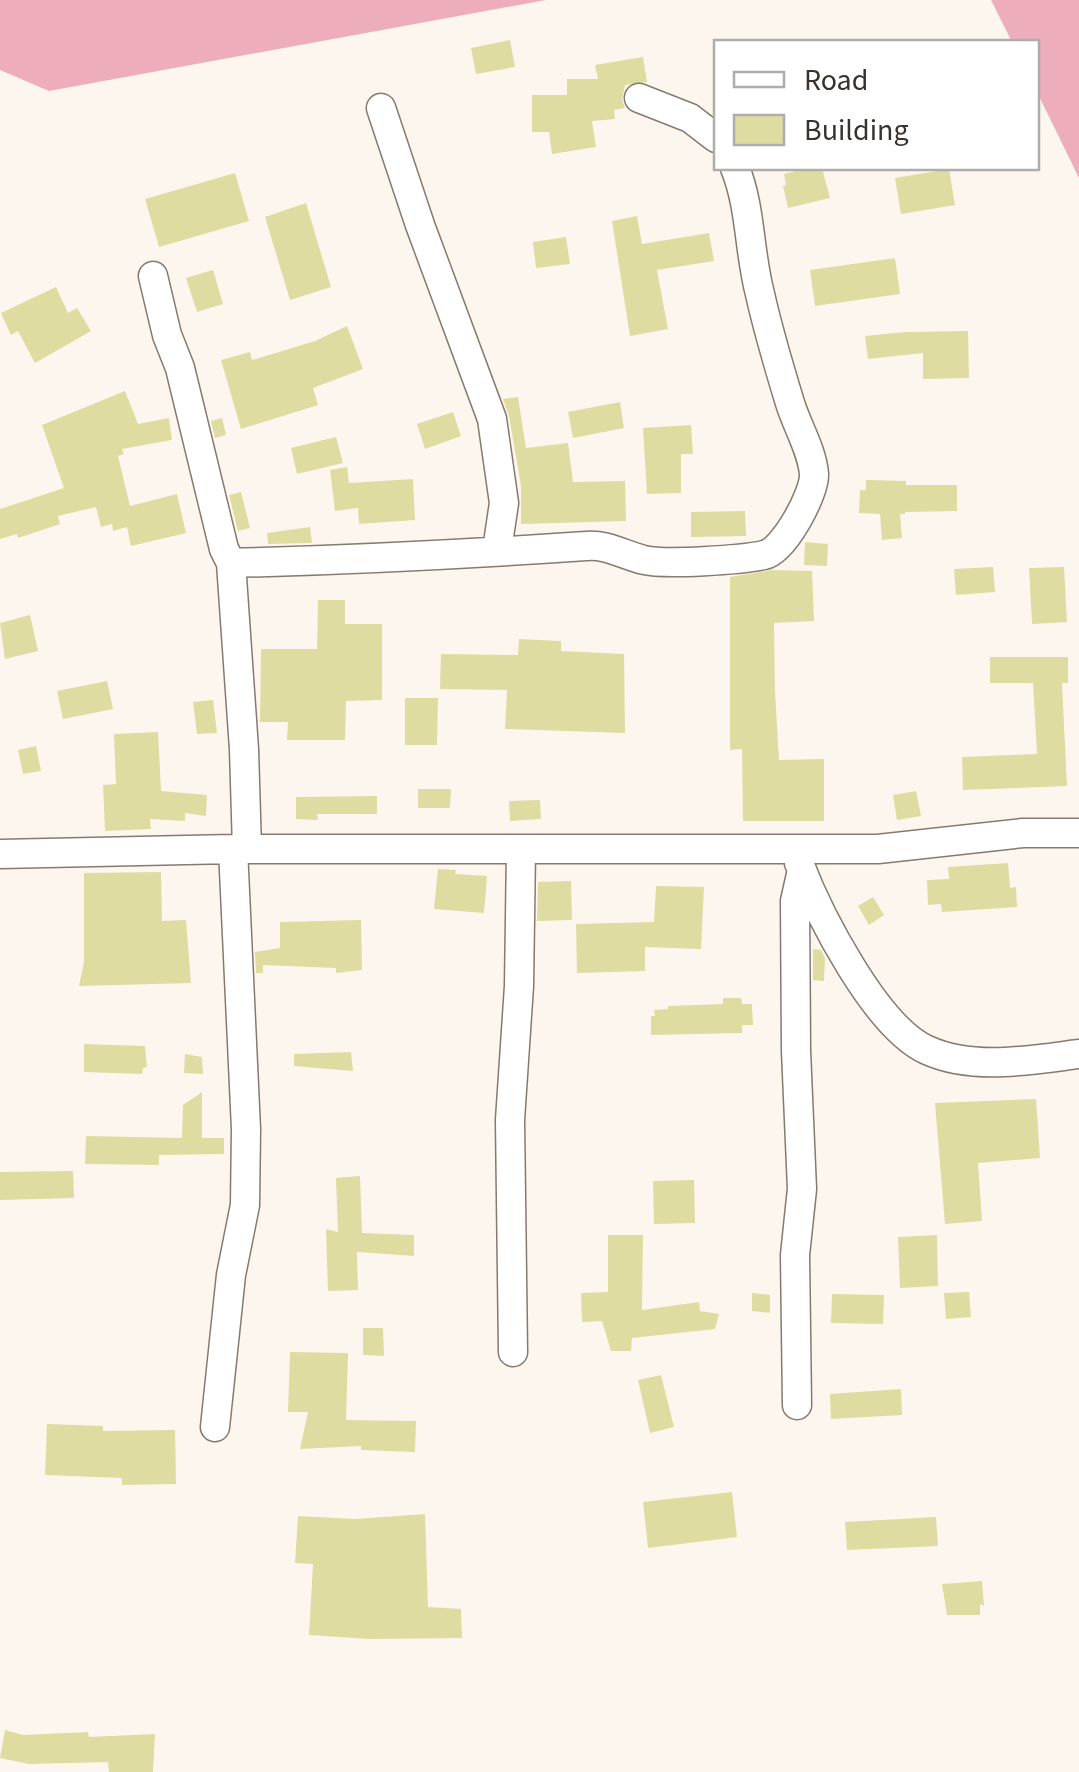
<svg xmlns="http://www.w3.org/2000/svg" width="1079" height="1772" font-family="'Source Sans 3',sans-serif">
<rect width="100%" height="100%" fill="#fdf6ee"/>
<path fill="#edadba" d="M0,0H546L49,91L0,70Z
M991,0H1079V178L1037,92L1036,42H1012Z"/>
<path fill="#dfdca2" d="M510,40L515,67L476,74L471,48Z
M643,57L647,82L625,85L622,100L625,108L614,110L615,119L592,121L596,147L552,154L549,132H532V95H567V79H598L595,65Z
M809,168H822L830,198L788,208L783,186L786,185L784,174Z
M949,169L955,205L901,214L895,178Z
M235,173L249,221L159,247L145,199Z
M306,203L331,287L290,300L265,217Z
M637,216L642,244L709,233L714,261L657,270L668,329L630,336L612,221Z
M566,237L570,264L536,268L533,242Z
M895,258L900,294L815,306L810,270Z
M213,270L223,304L197,312L186,278Z
M56,287L68,313L77,308L91,331L35,363L18,331L11,335L1,313Z
M347,326L363,369L313,388L318,405L241,429L221,360L250,352L252,360L315,341Z
M968,331L969,378L923,379V353L868,359L865,336L905,332Z
M125,391L138,424L169,418L172,440L122,449L124,454L118,456L130,506L177,494L186,533L131,546L127,527L113,531L112,524L101,527L96,507L58,516L60,524L18,538L17,534L0,539V509L64,488L42,425Z
M518,397L526,448L568,443L573,482L625,481L626,521L521,524V486L509,416L503,399Z
M620,402L624,428L573,438L568,412Z
M453,412L461,436L425,449L417,424Z
M222,418L226,435L215,438L211,421Z
M691,425L693,454H681V493L647,494L643,428Z
M336,437L343,463L297,474L291,448Z
M347,467L349,483L413,479L415,520L359,524L358,508L335,511L330,470Z
M866,480L906,481V485H957V511L905,512V514H900L902,538L882,540L880,514L859,513L860,490H866Z
M241,492L250,528L238,531L229,495Z
M745,511L746,536L691,537V512Z
M310,527L312,543L268,544L267,533Z
M805,542L828,544L827,566L804,565Z
M993,567L995,592L956,595L954,569Z
M1064,567L1067,622L1032,624L1029,568Z
M772,570L812,571L814,621L774,623L775,691L779,760L824,759V821H743L742,749L730,750V577Z
M318,600H345V624H382V700L346,701L345,740H287L288,722H260L261,649H317Z
M30,615L38,651L5,659L0,623Z
M519,639L561,641V651L624,654L625,733L505,729L507,690L440,689L441,654L518,655Z
M990,657H1068V683H1062L1067,786L963,790L962,757L1037,754L1033,683H990Z
M107,681L113,709L63,719L57,691Z
M405,698H438L437,745H405Z
M213,700L217,733L197,734L193,702Z
M158,732L161,791L207,795L206,816L185,813V821L150,819L151,829L105,831L103,785L116,784L114,734Z
M36,746L41,771L23,774L18,750Z
M418,789H451L450,808H418Z
M916,791L921,816L897,820L893,795Z
M377,796V814H317L318,820L296,819V797Z
M540,800L541,819L510,821L509,801Z
M1008,863L1010,888L1016,887L1017,907L942,912L941,904L928,905L927,880L949,879L948,867Z
M438,869L456,870L455,874L487,876L484,913L434,909Z
M161,872L162,921L186,920L191,983L79,986L84,962V873Z
M571,881L572,920L537,921L538,882Z
M656,886L704,887L701,949L645,947V971L577,973L576,924L654,922Z
M873,897L884,915L869,925L858,906Z
M361,920L362,970L336,973V968L263,965V973H256L255,952L280,948V922Z
M813,949L821,950L825,958L824,981L813,980Z
M723,998H741L742,1004H752L753,1025H742V1033L651,1035V1016H655L654,1010L668,1009V1006L723,1004Z
M84,1044L145,1046L147,1067L143,1068L142,1074L84,1072Z
M351,1052L353,1071L294,1066V1054Z
M185,1054L202,1057L203,1074L184,1073Z
M202,1092V1138H224V1154L159,1155V1165L85,1164L86,1136L182,1138L183,1105Z
M1036,1099L1040,1158L978,1163L982,1221L945,1224L935,1103Z
M73,1171L74,1198L0,1200V1172Z
M360,1176L362,1233L414,1235V1256L357,1252L358,1290L328,1291L326,1229L338,1232L336,1178Z
M694,1180L695,1223L654,1224L653,1181Z
M608,1235H643L642,1310L699,1302L700,1311L719,1314L715,1329L632,1338L631,1351H611L602,1321L582,1322L581,1293L608,1292Z
M937,1235L938,1286L900,1288L898,1237Z
M969,1292L971,1317L946,1319L944,1293Z
M752,1293L770,1295V1313L752,1311Z
M832,1294L884,1295L883,1324L831,1323Z
M363,1328H383L384,1356L363,1355Z
M290,1352L348,1353L346,1420L416,1421L415,1452L361,1450V1446L300,1449L308,1412H288Z
M661,1375L674,1427L650,1433L638,1380Z
M901,1389L902,1415L831,1419L830,1394Z
M47,1424L103,1426V1431L175,1430L176,1484L122,1485V1478L45,1475Z
M732,1492L737,1537L648,1548L643,1502Z
M425,1514L428,1607L461,1609L462,1638L369,1639L309,1635L313,1564L295,1563L298,1516L355,1519Z
M936,1517L938,1546L847,1550L845,1522Z
M982,1581L984,1606L980,1604V1615H947L942,1584Z
M5,1730L23,1735L88,1732L89,1737L155,1734L153,1772H109L108,1762L29,1764L0,1758Z"/>
<g fill="none" stroke-linecap="round" stroke-linejoin="round">
<defs>
<path id="minor" d="M639,98L690,118L716,138
M381,108L420,225L492,419L504,503L497,550
M153,276L167,335L180,368L224,549L231,563
M247,849L244,749L231,563C349,560 468,554 586,546C608,544 623,555 644,560C665,565 742,560 764,555C784,551 815,493 814,474C812,450 797,426 790,403C779,367 768,330 760,294C749,253 751,207 735,168
M0,854L233,849H878L1023,833H1079
M799,863C819,915 876,1027 927,1050C973,1071 1031,1060 1079,1054
M513,1352L510,1120L519,986L521,850
M797,1405L795,1255L802,1189L796,1051L795,901L802,870
M215,1427L231,1275L245,1205L246,1129L233,849"/>
</defs>
<use href="#minor" stroke="#857a6e" stroke-width="31"/>
<use href="#minor" stroke="#fff" stroke-width="28"/>
</g>
<rect x="714" y="40" width="325" height="130" fill="#ffffff" stroke="#afadab" stroke-width="2.5"/>
<rect x="734" y="72" width="50" height="15" fill="#ffffff" stroke="#afadab" stroke-width="2.5"/>
<text x="804" y="90" font-size="30" fill="#37322d">Road</text>
<rect x="734" y="115" width="50" height="30" fill="#dfdca2" stroke="#afadab" stroke-width="2.5"/>
<text x="804" y="140" font-size="30" fill="#37322d">Building</text>
</svg>
